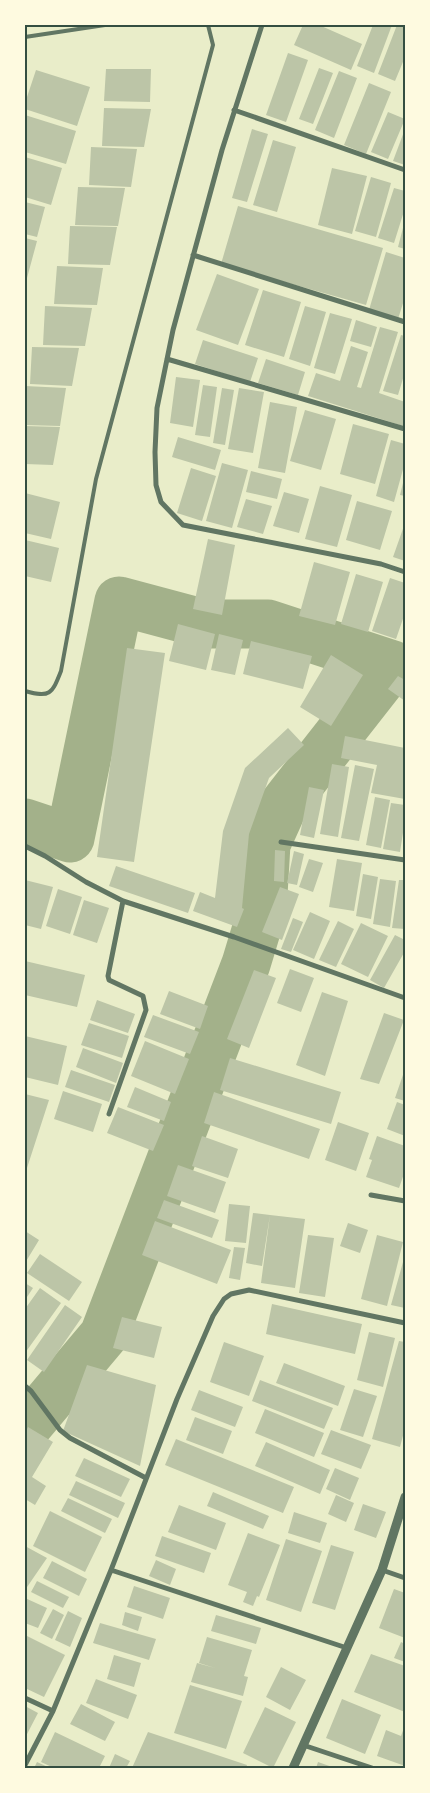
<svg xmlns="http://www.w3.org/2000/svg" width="430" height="1793" font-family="Signika,sans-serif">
<rect width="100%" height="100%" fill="#e9edc9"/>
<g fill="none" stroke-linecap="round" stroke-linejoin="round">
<path stroke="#a3b18a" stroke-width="49" d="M25,823L70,838L119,601L205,624H268L393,665
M25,1429L104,1335L246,964L262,911L266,844L284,804L393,665L405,670"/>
</g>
<path fill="#bcc5a7" d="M303,25H319L362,44L351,70L294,45Z
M373,25H392L374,73L357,66Z
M397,25H405V57L395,81L378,74Z
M288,53L308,60L286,122L266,115Z
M319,68L333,73L313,124L299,119Z
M106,69H151L150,102L104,101Z
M36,70L90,87L77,126L25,109V103Z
M339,71L357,78L334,138L315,130Z
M369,83L391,92L366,154L344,145Z
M104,108L151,109L144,147L102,146Z
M388,112L405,119L388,159L371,152Z
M25,115L76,131L66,164L25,152Z
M252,129L268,134L247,202L232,198Z
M405,129V165L393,161Z
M273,140L296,147L277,212L253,205Z
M91,147L137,149L131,187L89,185Z
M25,157L62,168L51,205L25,197Z
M332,168L367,176L352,234L318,225Z
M371,177L391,183L376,237L355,231Z
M78,187L125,188L118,226L75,225Z
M394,188L405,191V208L394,243L378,238Z
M25,202L45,207L37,237L25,234Z
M238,206L383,248L366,305L221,264Z
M404,224L405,225V249L398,247Z
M70,226L117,227L110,265L68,264Z
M25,238L37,241L27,278L25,277Z
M386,252L405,258V297L398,319L369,310Z
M57,266L103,268L97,305L54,304Z
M217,274L259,289L238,345L196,330Z
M263,290L301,302L284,357L245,345Z
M45,306L92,308L85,346L43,345Z
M305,306L326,312L310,366L289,359Z
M330,313L352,319L335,374L314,368Z
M356,320L377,327L371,347L350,341Z
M380,327L398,332L379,393L405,402V421L403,426L308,396L316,373L340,381L351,346L368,352L357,387L361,388Z
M401,335L405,336V372L398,395L383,391Z
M203,340L258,358L250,382L195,364Z
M32,347L79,348L72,386L30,384Z
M266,359L305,372L298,395L258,383Z
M176,377L200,380L193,427L170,423Z
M203,385L217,387L210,437L195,435Z
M25,386L66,388L60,426L25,425Z
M222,388L234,390L225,445L213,443Z
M239,388L264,392L253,453L228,449Z
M270,402L297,407L285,473L258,468Z
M305,410L336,419L321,470L290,461Z
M353,424L389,434L375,484L340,474Z
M25,426L60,427L53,465L25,464Z
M178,437L221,450L215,470L172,457Z
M391,440L405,444V462L394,502L376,496Z
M222,463L248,470L232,528L206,521Z
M191,468L216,476L202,521L177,513Z
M251,471L282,479L277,499L246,492Z
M404,479H405V496L400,495Z
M320,486L352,495L337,547L305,539Z
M284,492L309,499L299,533L273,526Z
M25,493L60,502L51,539L25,533Z
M246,499L272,506L263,534L237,527Z
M357,501L392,511L380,550L346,540Z
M405,523V561L393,557Z
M208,539L235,545L222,615L193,609Z
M25,540L59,548L51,582L25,576Z
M314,562L350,572L335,625L299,616Z
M356,574L383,582L368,632L341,624Z
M390,578L405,583V613L396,639L372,631Z
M178,624L215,634L206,670L169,661Z
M219,634L243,640L235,675L211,670Z
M251,641L312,656L303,689L243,674Z
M127,648L165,653L134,862L97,857Z
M331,655L363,675L331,726L300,707Z
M398,676L405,680V701L388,689Z
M288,728L304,745L269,778L249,834L242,908L244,909L237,927L193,911L200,892L215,898L223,831L245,768Z
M345,736L405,748V799L371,793L377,765L341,758Z
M332,764L349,767L338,837L320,834Z
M355,765L374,769L359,841L341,838Z
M309,787L324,790L314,838L300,835Z
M375,797L390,800L381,848L366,845Z
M391,803L405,805V820L400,852L383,849Z
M275,850L285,851L284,882L274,881Z
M294,851L304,854L297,885L287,883Z
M309,859L323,863L313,892L299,887Z
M337,859L362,863L354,911L329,907Z
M116,866L195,893L188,913L109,886Z
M363,874L378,877L371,919L356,916Z
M380,879L396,881L390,927L373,924Z
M25,880L53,887L41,929L25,925Z
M399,880H405V929L392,928Z
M280,887L299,894L282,940L262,932Z
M58,889L82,897L70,934L46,926Z
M84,900L109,908L97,943L73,935Z
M310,912L330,921L314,959L293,950Z
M293,918L303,922L291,952L281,949Z
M338,921L354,929L336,967L319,960Z
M361,923L388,936L368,977L341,964Z
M395,935L405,940V951L384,988L370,980Z
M25,961L85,975L77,1007L25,995Z
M290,969L314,978L301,1012L277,1003Z
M254,970L276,978L249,1048L227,1039Z
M169,991L208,1006L200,1029L160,1014Z
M322,992L348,1001L325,1076L296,1065Z
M97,1000L135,1014L128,1033L90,1020Z
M384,1013L404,1020L379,1084L360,1079Z
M153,1015L199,1032L190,1054L144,1037Z
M89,1023L129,1036L122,1058L81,1045Z
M25,1036L67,1046L58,1085L25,1077Z
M145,1041L189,1059L175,1094L131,1076Z
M83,1048L123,1063L116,1083L76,1067Z
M230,1058L341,1092L331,1124L220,1090Z
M405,1069V1101L395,1098Z
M71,1070L115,1085L109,1102L65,1087Z
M135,1087L171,1102L164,1121L127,1107Z
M63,1091L102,1104L93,1132L54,1119Z
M214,1092L320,1129L309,1159L204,1123Z
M25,1094L49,1100L27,1168H25Z
M397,1102L405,1105V1136L387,1129Z
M118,1107L164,1125L153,1151L107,1133Z
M338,1122L369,1133L356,1171L325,1160Z
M202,1136L238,1149L228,1178L192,1166Z
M377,1136L405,1146V1171L399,1188L366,1177L372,1160L369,1159Z
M178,1165L226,1182L215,1213L167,1196Z
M164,1200L219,1220L212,1238L157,1218Z
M229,1204L250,1206L246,1243L225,1241Z
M253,1213L270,1215L262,1266L246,1263Z
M270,1215L305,1219L295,1288L261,1283Z
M155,1221L231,1250L217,1284L142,1255Z
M348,1223L368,1230L360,1253L340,1246Z
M25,1231L39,1240L25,1263Z
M308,1235L334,1238L325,1297L299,1293Z
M377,1235L403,1242L387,1306L361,1299Z
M234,1247L245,1248L240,1280L229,1278Z
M40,1254L82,1282L69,1301L27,1273Z
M403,1262L405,1263V1308L391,1305Z
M25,1283L33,1288L25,1300Z
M40,1288L61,1303L25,1353V1309Z
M272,1304L362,1324L355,1354L266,1334Z
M65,1305L82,1317L44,1372L27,1360Z
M122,1317L162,1327L154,1358L113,1348Z
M369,1332L395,1338L383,1387L357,1380Z
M399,1341L405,1342V1428L400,1447L372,1439Z
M224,1342L264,1356L249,1396L210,1382Z
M284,1363L345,1386L338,1406L276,1383Z
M87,1365L156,1385L140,1466L63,1431Z
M260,1380L333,1408L324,1429L252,1401Z
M354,1389L377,1396L363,1437L340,1430Z
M199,1390L243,1407L235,1427L191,1410Z
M265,1409L324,1433L314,1457L255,1433Z
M195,1417L232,1431L223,1454L186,1440Z
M28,1427L53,1442L32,1477L46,1486L35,1505L25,1499V1433Z
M331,1430L371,1445L361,1469L321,1454Z
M176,1439L294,1487L283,1513L165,1465Z
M266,1442L330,1470L320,1494L255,1466Z
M84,1458L130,1479L121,1497L75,1476Z
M335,1468L359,1478L350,1500L326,1489Z
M76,1481L125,1503L118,1518L69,1495Z
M213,1492L269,1516L263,1529L207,1506Z
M336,1495L354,1503L346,1522L328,1514Z
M68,1498L112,1519L105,1533L61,1511Z
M363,1504L386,1512L376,1538L354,1530Z
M179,1505L226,1523L216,1550L168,1532Z
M50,1511L102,1537L85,1572L33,1546Z
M294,1512L327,1523L320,1543L288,1533Z
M248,1533L280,1545L259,1597L257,1596L253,1606L243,1602L247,1592L228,1585Z
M162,1536L211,1553L204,1573L155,1556Z
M286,1539L322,1551L301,1612L266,1600Z
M331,1545L354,1552L335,1610L312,1603Z
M25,1546L47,1558L25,1590Z
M156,1560L176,1569L170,1585L149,1576Z
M52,1561L87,1579L79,1596L43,1578Z
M37,1581L69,1597L63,1608L31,1592Z
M134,1586L170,1598L163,1619L127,1607Z
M394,1589L405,1593V1638L379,1628Z
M25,1598L47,1608L38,1628L25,1623Z
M53,1609L64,1615L52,1639L40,1633Z
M68,1611L82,1618L70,1647L55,1640Z
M125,1612L142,1617L138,1631L122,1625Z
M216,1615L261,1628L256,1644L211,1631Z
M100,1623L156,1639L149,1660L93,1643Z
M25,1635L65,1655L44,1697L25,1688Z
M207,1637L252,1650L244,1676L248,1677L243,1696L191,1682L197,1663L215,1668L199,1663Z
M401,1642L405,1644V1662L394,1658Z
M371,1654L405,1666V1712L354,1692Z
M114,1655L141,1663L134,1687L107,1679Z
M281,1667L306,1680L290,1710L266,1697Z
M96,1679L137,1695L128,1719L86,1703Z
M190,1685L242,1701L226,1749L174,1733Z
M342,1699L381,1715L365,1754L326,1738Z
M81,1704L115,1722L105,1741L70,1724Z
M25,1706L38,1713L25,1738Z
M265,1707L296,1722L273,1768L243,1753Z
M405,1725V1766L377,1756L386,1730L401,1736Z
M55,1732L105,1756L99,1768H54L41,1762Z
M148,1732L247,1765L246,1768H132Z
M115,1754L130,1761L126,1768H109Z
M37,1762L50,1768H34Z
M318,1762L335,1768H316Z"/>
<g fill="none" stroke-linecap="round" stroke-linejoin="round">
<path stroke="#617663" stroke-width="4" d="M25,37L105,25
M25,691C50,698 52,694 61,671L96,479L213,45L208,25"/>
<path stroke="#617663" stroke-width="5" d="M262,25L222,150L173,330L157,408L155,452L156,485L161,502L183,525L381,564L405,572
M234,110L405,170
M193,255L405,322
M167,359L405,429
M281,842L405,860
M25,846L45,856L86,882L123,901L234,937L405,998
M109,1114L146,1010L143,996L109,980L108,976L123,901
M371,1195L405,1201
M25,1386L31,1391L60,1430L70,1438L146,1478
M111,1570L347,1648
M382,1570L405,1578
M25,1698L53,1711
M303,1745L372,1768
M25,1765L53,1711L111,1570L177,1399L213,1316L224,1299L231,1294L249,1290L405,1323"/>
<path stroke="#617663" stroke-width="9" d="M293,1768L382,1570L405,1497"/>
</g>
<rect width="430" height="1793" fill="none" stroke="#fefae0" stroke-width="52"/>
<rect x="26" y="26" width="378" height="1741" fill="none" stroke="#344e41" stroke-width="2"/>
</svg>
